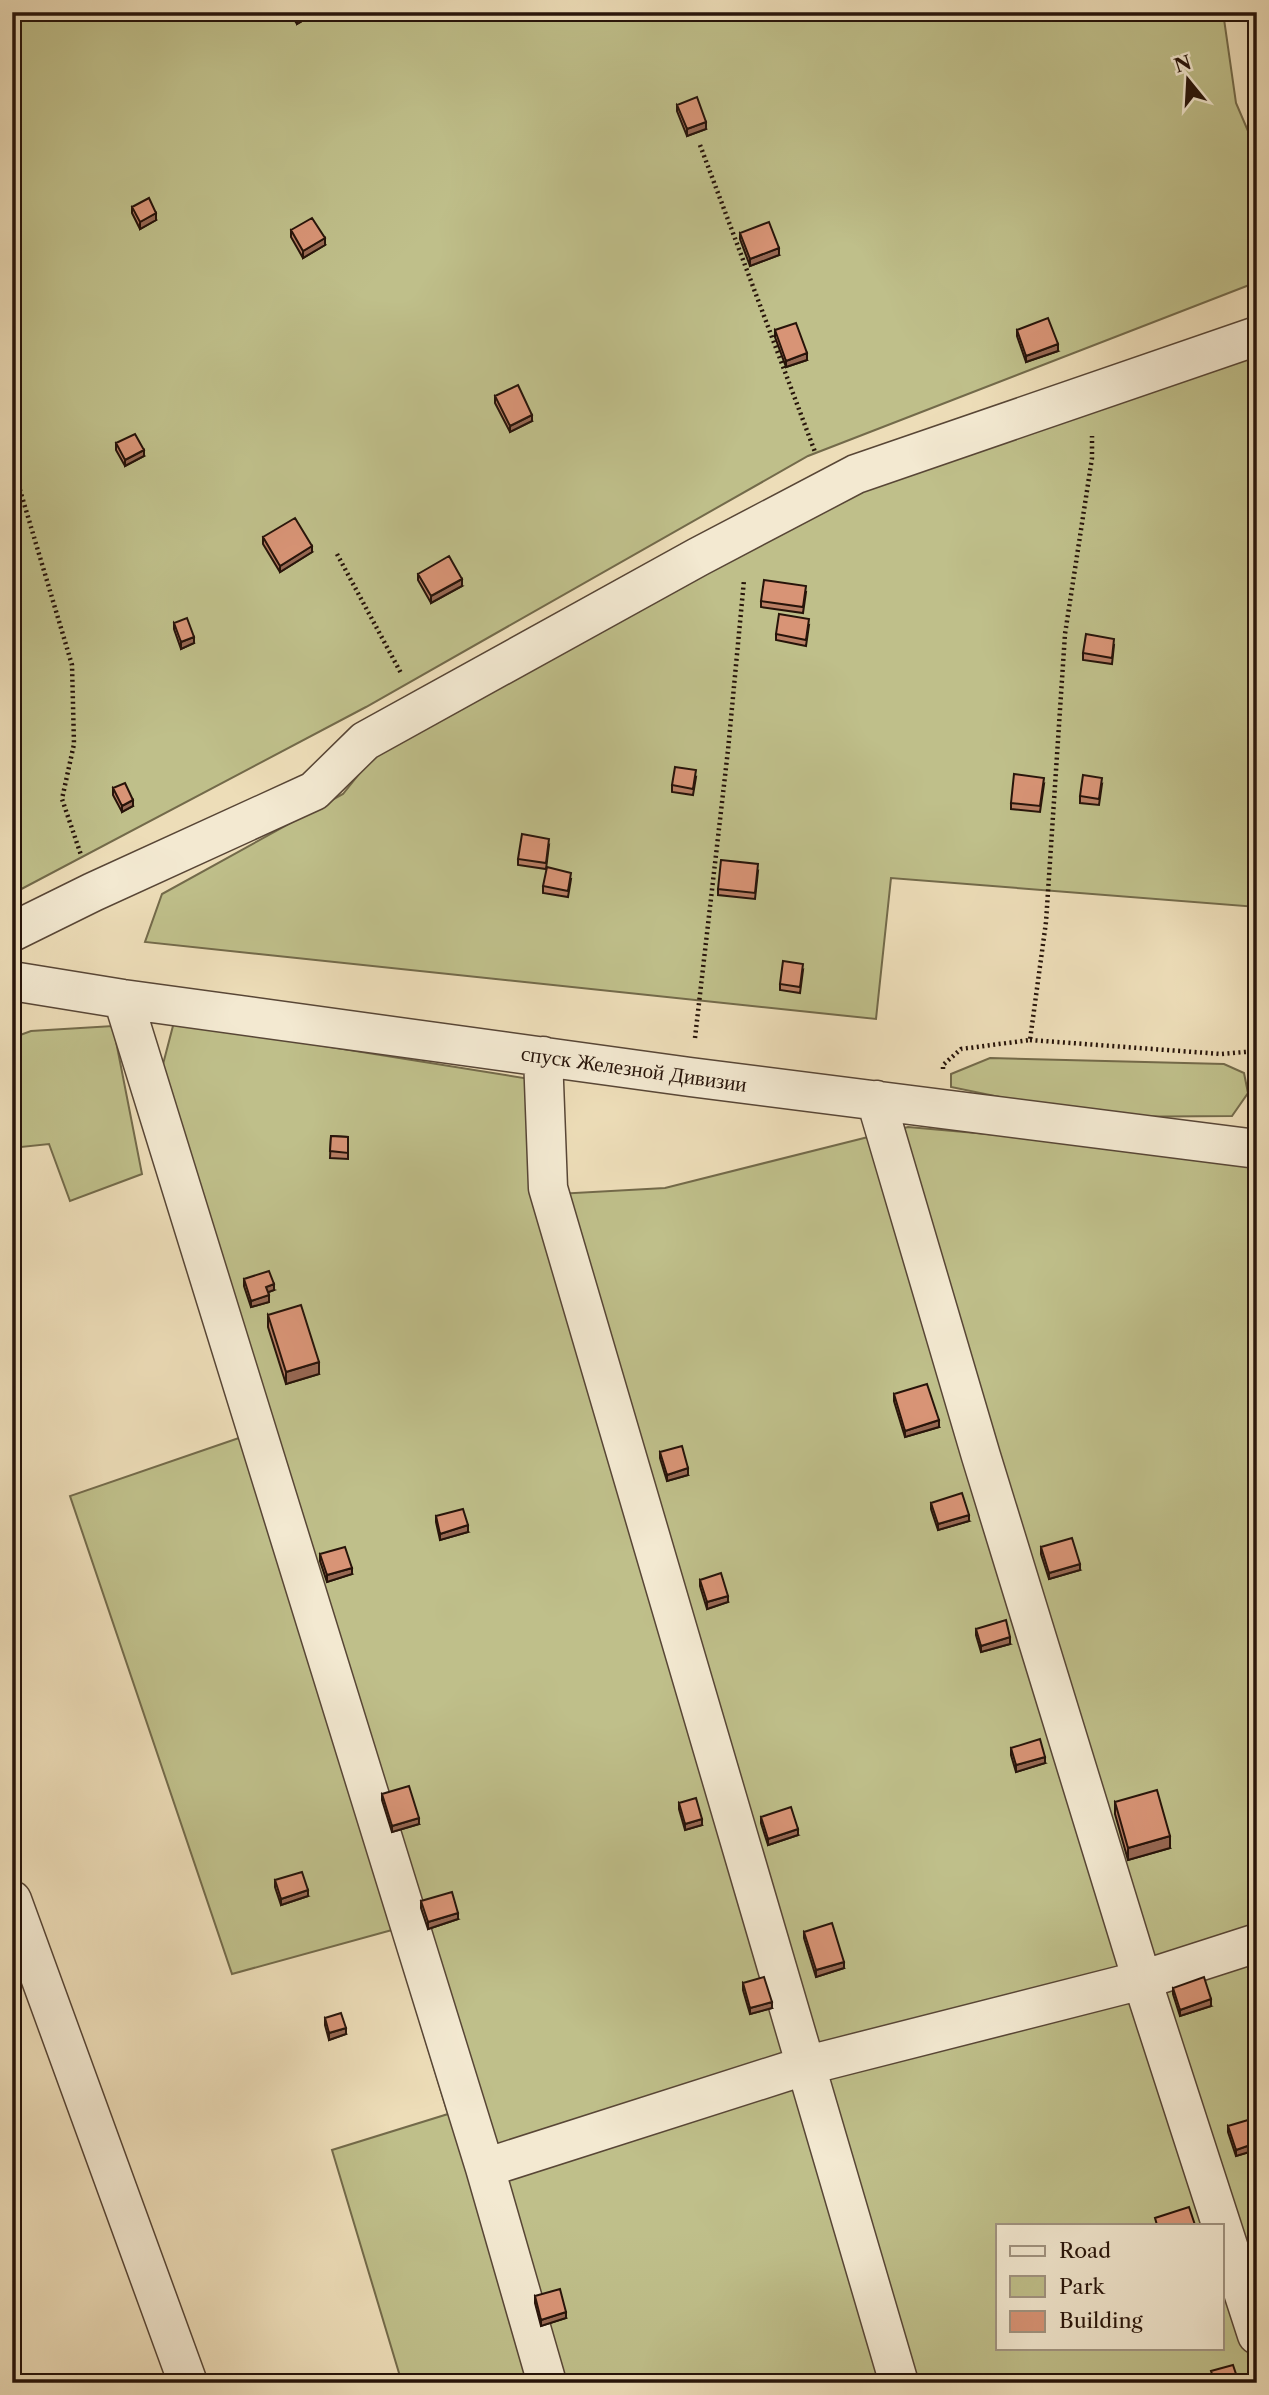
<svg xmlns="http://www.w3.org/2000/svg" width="1269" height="2395" font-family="'Libre Caslon Text',serif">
<rect width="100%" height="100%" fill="#edddb8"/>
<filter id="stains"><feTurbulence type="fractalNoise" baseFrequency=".00286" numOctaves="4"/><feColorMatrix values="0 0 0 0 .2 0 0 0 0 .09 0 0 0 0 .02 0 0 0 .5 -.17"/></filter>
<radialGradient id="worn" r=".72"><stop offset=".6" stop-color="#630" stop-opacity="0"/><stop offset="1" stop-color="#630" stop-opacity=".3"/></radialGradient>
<path fill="#bfbf8a" stroke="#736a4a" stroke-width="2" fill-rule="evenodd" d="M12,12H1223L1236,103L1257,152V282L808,456L366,707L12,894Z
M1257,351V907L891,878L876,1019L145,942L162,894L343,794L375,754L878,477Z
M174,1022L530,1079L539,1195L665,1188L908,1127L1257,1158V2383H402L332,2150L448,2114L392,1930L232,1974L70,1496L274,1426L161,1072ZM998,2225H1222V2348H998Z
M113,1026L142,1174L70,1201L49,1144L12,1148V1038L31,1031Z
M990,1058L1224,1064L1244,1073L1248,1093L1232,1116L1097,1117L951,1087V1074Z"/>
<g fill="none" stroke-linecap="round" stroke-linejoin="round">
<defs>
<path id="minor" d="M12,932L93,892L314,791L365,741L698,557L856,474L1257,336
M12,981L123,999L690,1077L1257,1149
M123,999L485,2168L547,2383
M543,1056L548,1188L899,2383
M876,1100L981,1456L1142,1980L1257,2335
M12,1900L188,2383
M485,2168L804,2066L1142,1980L1257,1943"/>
</defs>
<use href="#minor" stroke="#584636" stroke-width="41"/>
<path stroke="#27140a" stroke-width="4.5" stroke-dasharray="2 3.5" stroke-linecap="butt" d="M700,145L815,452
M12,463L72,665L74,744L62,799L81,855
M337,554L402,675
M695,1038L728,750L744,580
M1030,1040L1221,1054L1257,1051
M943,1069V1065L961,1049L1030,1040L1046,922L1065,634L1092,458V436"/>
<use href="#minor" stroke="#f3e9d1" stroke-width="38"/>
</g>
<path fill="#ba7f65" stroke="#27140a" stroke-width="2" d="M289,12H314V14L297,24Z
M677,105L706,129L687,136L677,111Z
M132,207L156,220L140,229L132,213Z
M291,230L325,245L303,258L291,237Z
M740,233L779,255L750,266L740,239Z
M1257,243V267L1252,265V259Z
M775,330L807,360L786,367L775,337Z
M1017,330L1058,351L1026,362L1017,336Z
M495,396L532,421L510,432L495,403Z
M116,443L144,456L125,466L116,450Z
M263,537L312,552L280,572L263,544Z
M418,574L462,586L431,603L418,580Z
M806,592L803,613L761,607V601Z
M174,623L194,643L181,649L174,629Z
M809,625L806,646L776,640V634Z
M1114,645L1112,664L1083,660V653Z
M696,777L693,795L672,792V785Z
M1044,784L1040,812L1011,809V803Z
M1102,784L1099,805L1080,803V796Z
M113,788L133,806L122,812L113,795Z
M549,845L546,869L518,865V859Z
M758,871L755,899L718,895V889Z
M571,879L568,897L543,893V886Z
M803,970L800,993L780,990V984Z
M331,1136L348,1137V1159L330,1158Z
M244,1279L274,1290L268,1292L269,1302L251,1307L244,1286Z
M268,1315L319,1374L286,1384L268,1327Z
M894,1394L939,1427L905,1437L894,1401Z
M660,1452L688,1475L667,1481L660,1458Z
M931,1503L969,1521L938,1530L931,1509Z
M436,1516L468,1532L440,1540L436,1522Z
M1041,1547L1080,1570L1049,1579L1041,1554Z
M320,1554L352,1574L327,1582L320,1561Z
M700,1580L728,1602L707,1609L700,1586Z
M976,1629L1010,1644L981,1652L976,1635Z
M1011,1748L1045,1763L1016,1772L1011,1755Z
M382,1794L419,1824L392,1832L382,1800Z
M1115,1802L1170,1848L1128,1860L1115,1814Z
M679,1803L702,1825L685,1830L679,1809Z
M761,1817L798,1835L768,1845L761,1823Z
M275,1880L308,1896L281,1905L275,1887Z
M421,1901L458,1919L428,1929L421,1908Z
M804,1932L844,1968L816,1977L804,1938Z
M743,1983L772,2008L750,2014L743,1990Z
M1173,1988L1211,2006L1180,2016L1173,1994Z
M325,2018L346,2034L329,2040L325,2025Z
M1228,2126L1256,2150L1236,2156L1228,2132Z
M535,2296L566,2318L541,2326L535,2303Z"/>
<path fill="#976853" stroke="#27140a" stroke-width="2" d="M306,12H314V14L297,24V18Z
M706,122V129L687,136V129Z
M156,213V220L140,229V222Z
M325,238V245L303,258V251Z
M779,248V255L750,266V259Z
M1058,344V351L1026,362V356Z
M807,353V360L786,367V361Z
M532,415V421L510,432V426Z
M144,450V456L125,466V460Z
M312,546V552L280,572V566Z
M462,579V586L431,603V596Z
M194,637V643L181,649V642Z
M133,800V806L122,812V806Z
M274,1284V1290L266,1293V1287Z
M269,1295V1302L251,1307V1301Z
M319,1362V1374L286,1384V1372Z
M939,1420V1427L905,1437V1431Z
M688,1468V1475L667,1481V1475Z
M969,1515V1521L938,1530V1524Z
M468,1525V1532L440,1540V1534Z
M1080,1564V1570L1049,1579V1573Z
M352,1568V1574L327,1582V1575Z
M728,1596V1602L707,1609V1602Z
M1010,1637V1644L981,1652V1646Z
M1045,1757V1763L1016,1772V1765Z
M419,1818V1824L392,1832V1826Z
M702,1819V1825L685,1830V1824Z
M798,1829V1835L768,1845V1839Z
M1170,1836V1848L1128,1860V1848Z
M308,1890V1896L281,1905V1899Z
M458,1913V1919L428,1929V1922Z
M844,1962V1968L816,1977V1970Z
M1211,1999V2006L1180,2016V2010Z
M772,2002V2008L750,2014V2008Z
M346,2028V2034L329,2040V2033Z
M1256,2143V2150L1236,2156V2150Z
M566,2312V2318L541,2326V2320Z"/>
<path fill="#d89476" stroke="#27140a" stroke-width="2" d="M293,12H306L297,18Z
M697,97L706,122L687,129L677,105Z
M149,198L156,213L140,222L132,207Z
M312,218L325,238L303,251L291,230Z
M769,222L779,248L750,259L740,233Z
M1257,243V260L1252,259Z
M1048,318L1058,344L1026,356L1017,330Z
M796,323L807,353L786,361L775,330Z
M518,385L532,415L510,426L495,396Z
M135,434L144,450L125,460L116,443Z
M295,518L312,546L280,566L263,537Z
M449,556L462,579L431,596L418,574Z
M764,580L806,586L803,607L761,601Z
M779,614L809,619L806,640L776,634Z
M187,618L194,637L181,642L174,623Z
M1086,634L1114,639L1112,658L1083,653Z
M675,767L696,770L693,789L672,785Z
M1014,774L1044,778L1040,806L1011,803Z
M1083,775L1102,778L1099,799L1080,796Z
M125,783L133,800L122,806L113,788Z
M522,834L549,839L546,863L518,859Z
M721,860L758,864L755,893L718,889Z
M547,867L571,873L568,891L543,886Z
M783,961L803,964L800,987L780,984Z
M331,1136L348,1137V1153L330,1151Z
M269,1271L274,1284L266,1287L269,1295L251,1301L244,1279Z
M301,1305L319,1362L286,1372L268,1315Z
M927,1384L939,1420L905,1431L894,1394Z
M682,1446L688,1468L667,1475L660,1452Z
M962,1493L969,1515L938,1524L931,1503Z
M463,1509L468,1525L440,1534L436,1516Z
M1072,1538L1080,1564L1049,1573L1041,1547Z
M345,1547L352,1568L327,1575L320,1554Z
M721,1573L728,1596L707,1602L700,1580Z
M1006,1620L1010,1637L981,1646L976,1629Z
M1040,1739L1045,1757L1016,1765L1011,1748Z
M409,1786L419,1818L392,1826L382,1794Z
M1157,1790L1170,1836L1128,1848L1115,1802Z
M696,1798L702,1819L685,1824L679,1803Z
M791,1807L798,1829L768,1839L761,1817Z
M302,1872L308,1890L281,1899L275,1880Z
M452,1892L458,1913L428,1922L421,1901Z
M832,1923L844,1962L816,1970L804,1932Z
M764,1977L772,2002L750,2008L743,1983Z
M1204,1977L1211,1999L1180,2010L1173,1988Z
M341,2013L346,2028L329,2033L325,2018Z
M1248,2120L1256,2143L1236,2150L1228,2126Z
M1189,2207L1195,2225H1157L1155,2218Z
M560,2289L566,2312L541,2320L535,2296Z
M1233,2365L1239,2383H1215L1211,2371Z"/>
<g text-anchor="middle" stroke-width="7" stroke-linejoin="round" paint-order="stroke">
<g font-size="21" fill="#27140a" stroke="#f3e9d1">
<text transform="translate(634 1069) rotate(8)" y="7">спуск Железной Дивизии</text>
</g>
</g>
<rect width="1269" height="2395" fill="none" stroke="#edddb8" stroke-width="42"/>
<rect x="14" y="14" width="1241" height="2367" fill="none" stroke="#27140a" stroke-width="3.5"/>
<rect x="21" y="21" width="1227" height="2353" fill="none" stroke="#27140a" stroke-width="2"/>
<rect x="996" y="2224" width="228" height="126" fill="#f3e9d1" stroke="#a19481" stroke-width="2"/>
<rect x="1010" y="2246" width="35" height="10" fill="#f3e9d1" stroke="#a19481" stroke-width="2"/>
<text x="1059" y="2258" font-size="21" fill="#27140a">Road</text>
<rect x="1010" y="2276" width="35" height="21" fill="#bfbf8a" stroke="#a19481" stroke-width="2"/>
<text x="1059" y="2294" font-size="21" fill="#27140a">Park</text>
<rect x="1010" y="2311" width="35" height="21" fill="#d89476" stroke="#a19481" stroke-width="2"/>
<text x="1059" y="2328" font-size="21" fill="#27140a">Building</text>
<g transform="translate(1188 80) rotate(342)" stroke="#f3e9d1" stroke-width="5" paint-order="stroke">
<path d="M0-5L12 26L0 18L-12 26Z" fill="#27140a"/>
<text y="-10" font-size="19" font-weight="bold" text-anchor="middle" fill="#27140a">N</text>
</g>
<rect width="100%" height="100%" filter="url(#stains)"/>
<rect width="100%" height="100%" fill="url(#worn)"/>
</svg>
